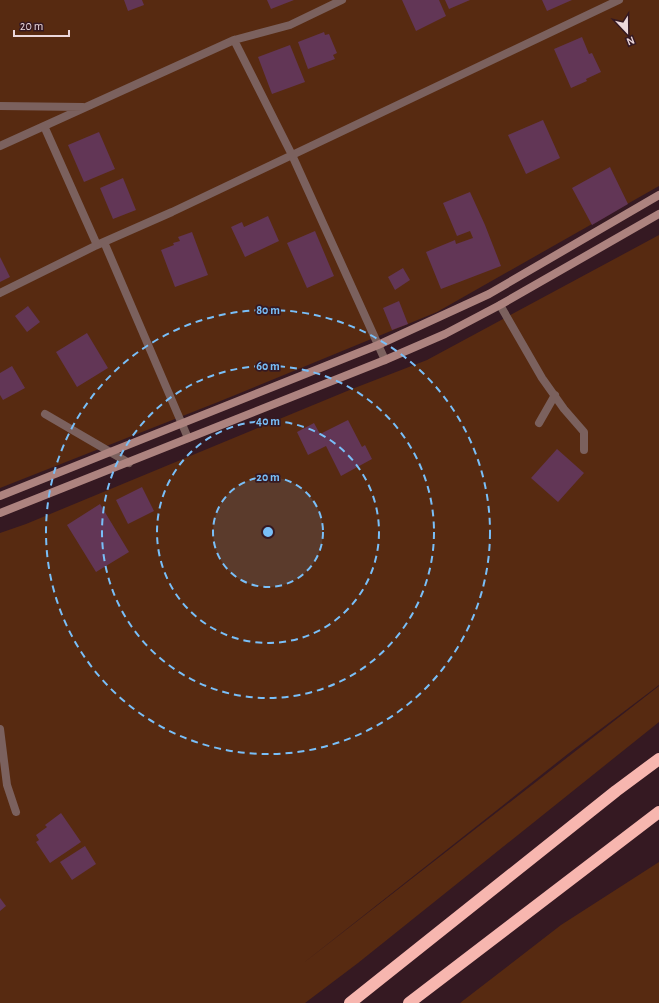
<svg xmlns="http://www.w3.org/2000/svg" width="659" height="1003" font-family="'Alegreya Sans',sans-serif">
<rect width="100%" height="100%" fill="#351922"/>
<path fill="#572a11" d="M0,0H659V186L437,312L218,402L0,488Z
M659,235V685L569,753L301,965L659,686V722L358,963L305,1003H0V533L26,524L352,389L427,360Z
M659,862V1003H460L561,925Z"/>
<path fill="#623656" d="M124,0H142L144,5L128,11Z
M267,0H294L271,9Z
M402,0H439L446,16L416,31Z
M445,0H470L449,9Z
M542,0H572L547,11Z
M324,32L325,35L329,34L337,53L333,55L335,59L308,69L298,42Z
M582,37L589,54L592,53L601,72L586,79L587,81L571,88L554,49Z
M290,45L305,82L272,94L258,57Z
M543,120L560,158L526,174L508,135Z
M99,132L115,169L84,182L68,145Z
M610,167L628,204L592,225L572,188Z
M123,178L136,210L113,219L100,188Z
M470,192L485,225L501,266L441,289L426,252L455,240L456,244L473,238L470,231L457,236L443,203Z
M268,216L279,241L245,257L231,227L242,222L244,227Z
M315,231L334,276L307,288L287,243Z
M192,232L208,275L175,287L161,250L174,245L173,243L180,241L178,237Z
M0,257L10,277L0,282Z
M403,268L410,280L395,290L388,277Z
M399,301L408,324L392,330L383,308Z
M28,306L40,322L27,332L15,316Z
M87,333L108,368L77,387L56,352Z
M12,366L25,388L3,400L0,395V373Z
M348,420L362,447L365,445L372,459L341,476L326,446L308,455L297,432L314,423L320,434Z
M557,449L584,473L558,502L531,478Z
M142,487L154,511L128,524L116,500Z
M100,504L129,552L96,572L67,525Z
M61,813L81,842L50,863L36,842L39,840L36,835L47,827L45,825Z
M85,846L96,864L72,880L60,862Z
M0,898L6,906L0,911Z"/>
<g fill="none" stroke-linecap="round" stroke-linejoin="round">
<path stroke="#7b615e" stroke-width="8" d="M500,305L542,378L564,409L584,432V450
M45,414L129,463
M539,423L555,395
M0,729L7,785L16,812"/>
<path stroke="#7b615e" stroke-width="8" d="M234,40L292,155L385,360
M0,106L83,107
M44,126L97,245
M0,146L234,40L290,25L342,0
M104,242L188,438
M0,293L97,245L172,212L619,0"/>
<path stroke="#ad837f" stroke-width="8" d="M0,496L378,345L489,294L659,195
M0,513L385,360L445,334L500,305L659,214"/>
<path stroke="#f7b6af" stroke-width="12" d="M350,1003L616,791L659,759
M409,1003L659,812"/>
</g>
<circle cx="268" cy="532" r="55" fill="#79bff8" fill-opacity=".12"/>
<g fill="none" stroke="#79bff8" stroke-width="2" stroke-dasharray="7 5">
<circle cx="268" cy="532" r="55"/>
<circle cx="268" cy="532" r="111"/>
<circle cx="268" cy="532" r="166"/>
<circle cx="268" cy="532" r="222"/>
</g>
<circle cx="268" cy="532" r="6" fill="#79bff8" stroke="#351922" stroke-width="2"/>
<g font-size="12" text-anchor="middle" font-weight="bold" fill="#79bff8" stroke="#351922" stroke-width="3.5" stroke-linejoin="round" paint-order="stroke">
<text x="268" y="314">80 m</text>
<text x="268" y="370">60 m</text>
<text x="268" y="425">40 m</text>
<text x="268" y="481">20 m</text>
</g>
<g transform="translate(627 32) rotate(158)" stroke="#351922" stroke-width="3" paint-order="stroke">
<path d="M0-3L7 15L0 10L-7 15Z" fill="#ebd7db"/>
<text y="-6" font-size="11" font-weight="bold" text-anchor="middle" fill="#ebd7db">N</text>
</g>
<path d="M14 30v6h55v-6" fill="none" stroke="#ebd7db" stroke-width="2"/>
<text x="20" y="30" font-size="12" fill="#ebd7db" stroke="#351922" stroke-width="3" paint-order="stroke">20 m</text>
</svg>
